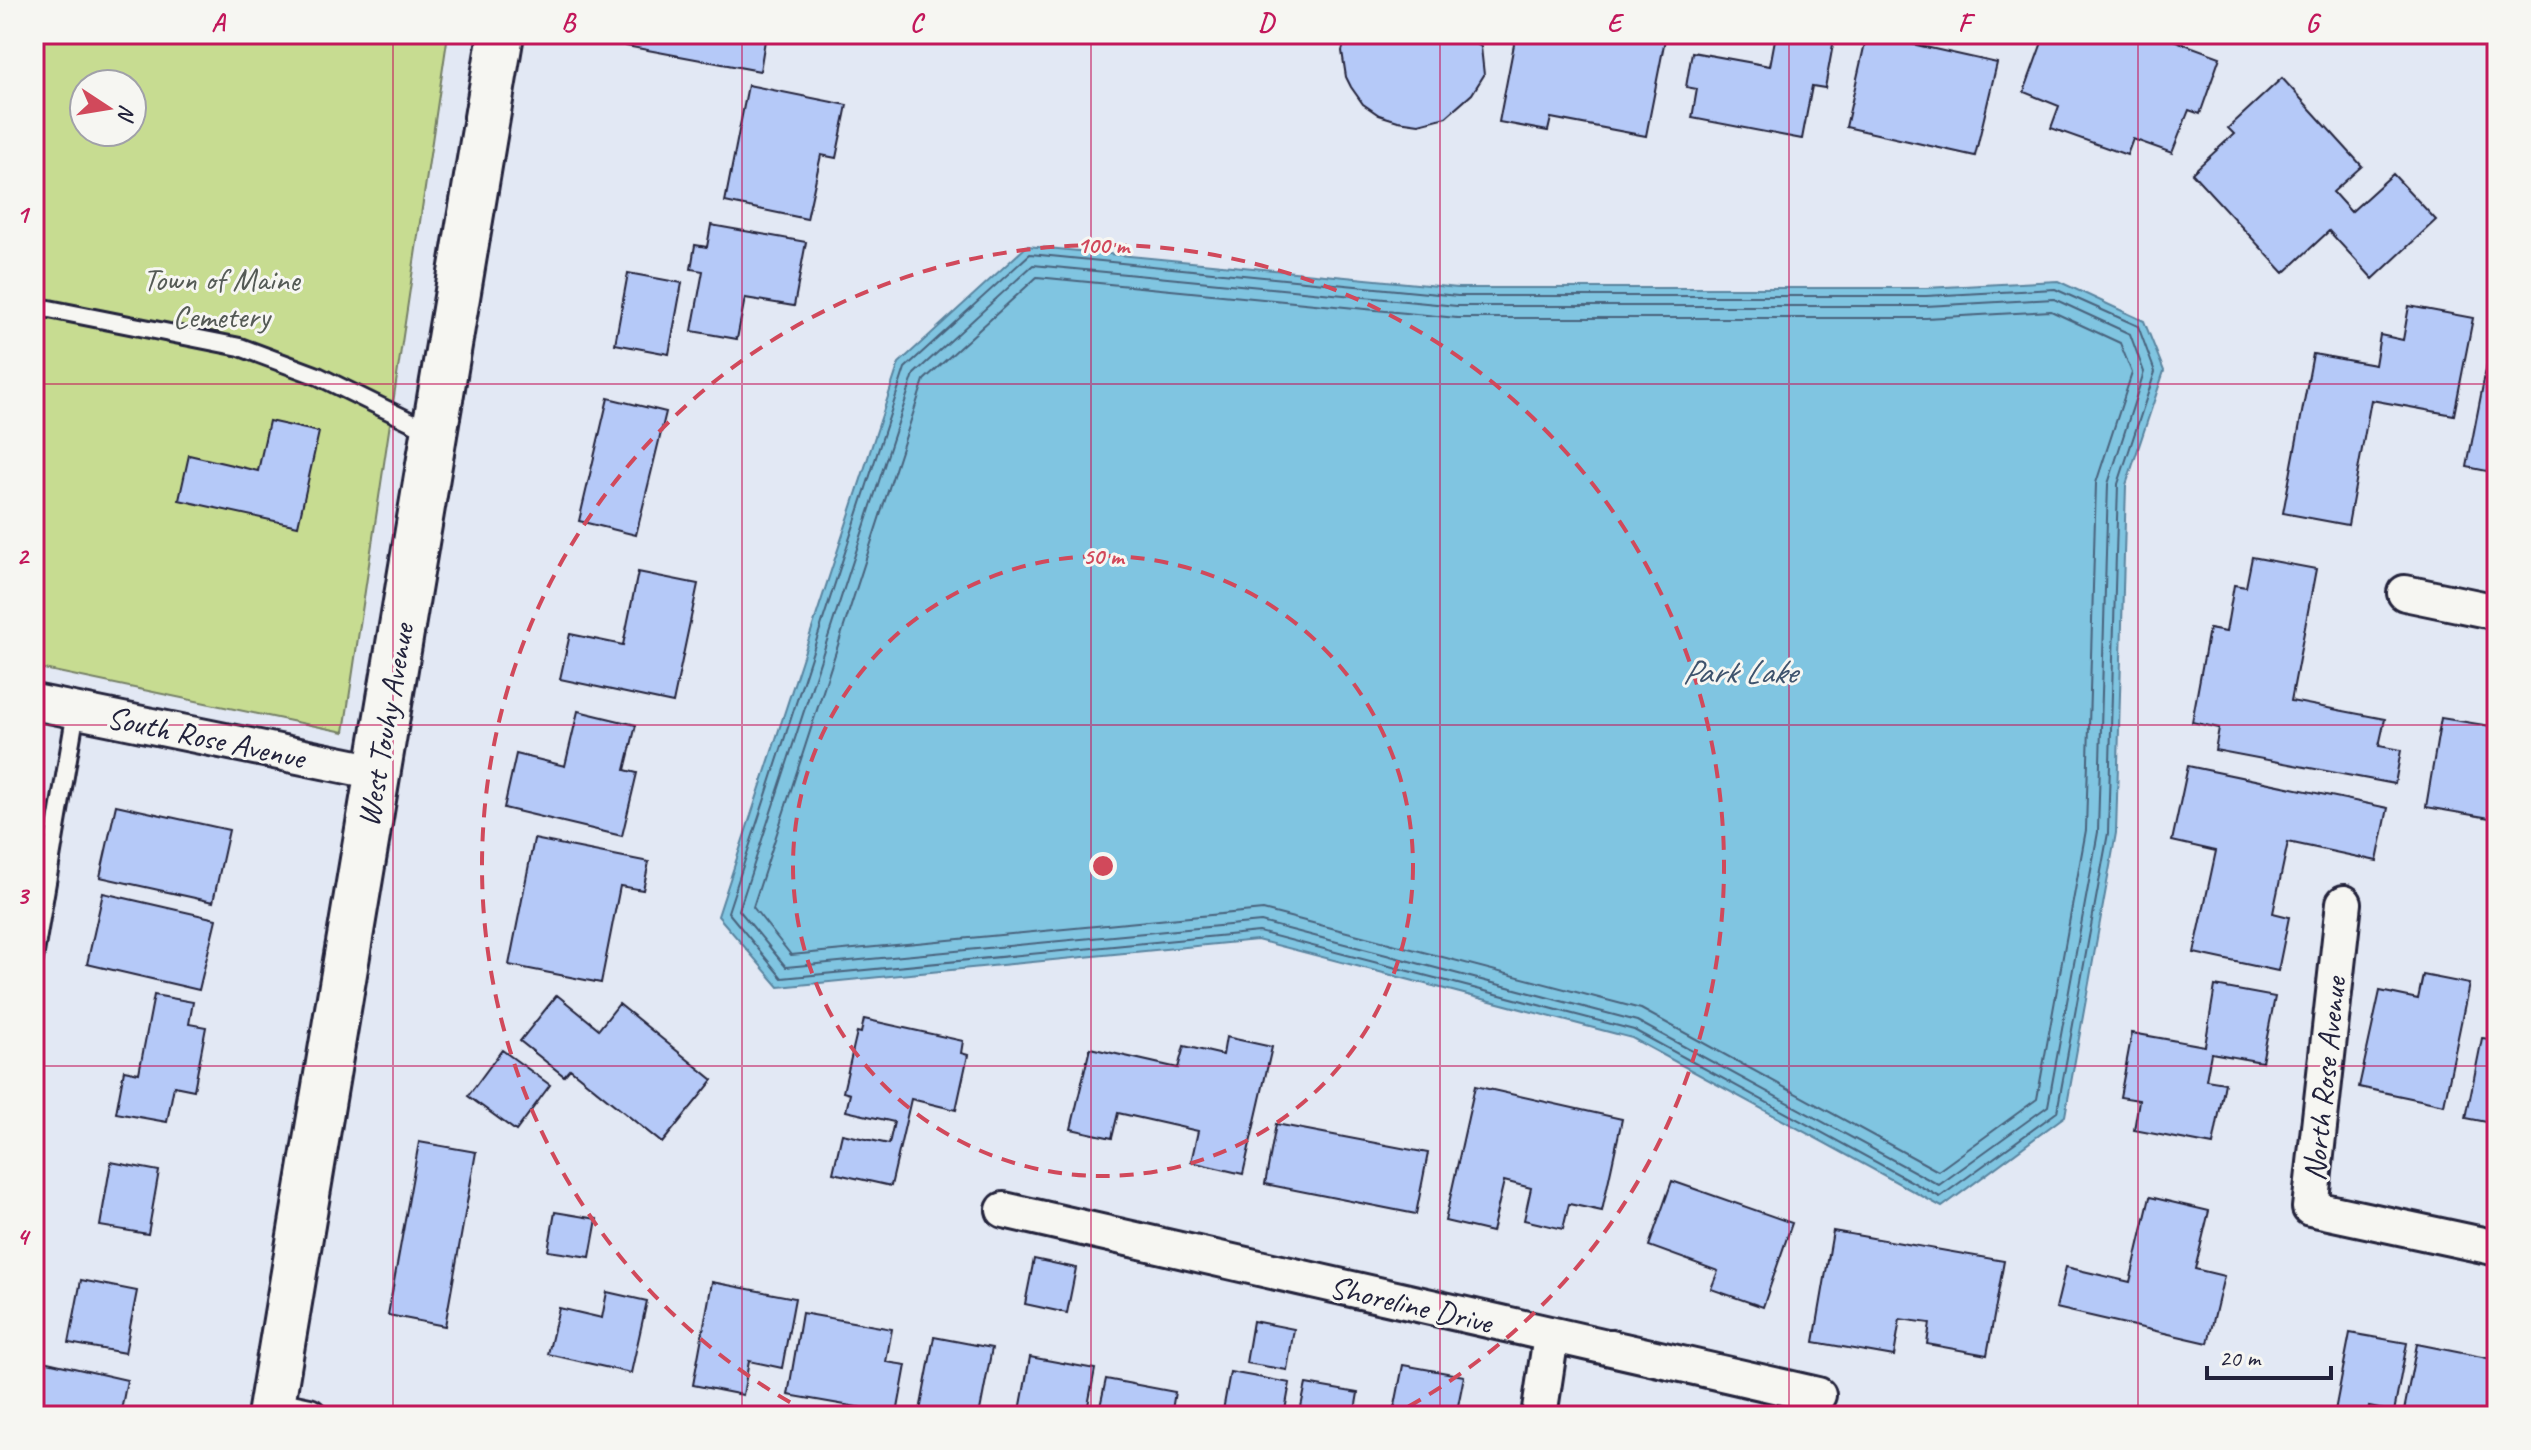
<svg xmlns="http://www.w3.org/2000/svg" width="2531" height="1450" font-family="Caveat,sans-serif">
<rect width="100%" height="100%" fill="#e2e8f4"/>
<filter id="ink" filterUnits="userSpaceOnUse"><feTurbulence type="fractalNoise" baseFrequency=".0125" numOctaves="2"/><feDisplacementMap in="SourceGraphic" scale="16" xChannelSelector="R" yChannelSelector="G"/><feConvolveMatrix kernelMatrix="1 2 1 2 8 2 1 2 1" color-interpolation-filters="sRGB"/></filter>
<g filter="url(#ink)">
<path fill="#c7dc91" stroke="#747f66" stroke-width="2" fill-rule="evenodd" d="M34,34H448L344,732L34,667ZM84,84H132V132H84Z"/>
<path fill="#80c5e1" stroke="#5a849f" stroke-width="2" d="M1027,246L1458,288H1926L2058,281L2144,321L2164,371L2126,485L2116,833L2065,1116L1942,1207L1632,1038L1257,940L779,987L718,916L899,363Z"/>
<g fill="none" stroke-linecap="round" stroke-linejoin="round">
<path stroke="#48637d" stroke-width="2" d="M1030,254L1458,296H1926L2055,289L2138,326L2155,372L2118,484L2108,833L2057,1112L1940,1197L1634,1030L1259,932L782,978L728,912L905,368Z
M1033,265L1457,306H1926L2054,299L2130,334L2144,372L2108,484L2098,832L2048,1106L1939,1185L1637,1021L1261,922L786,967L739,910L914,374Z
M1037,277L1457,318H1926L2051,311L2120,343L2132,373L2096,483L2086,830L2037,1099L1938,1171L1641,1009L1263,910L791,955L753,907L924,380Z"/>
</g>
<path fill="#b5c9f8" stroke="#22223b" stroke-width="2" d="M628,34H766L760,71L626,46Z
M1347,34H1469L1470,39L1481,47L1484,75L1472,94L1446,117L1419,124L1398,121L1379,115L1363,104L1351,87L1346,77L1342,51Z
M1516,34H1666L1646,136L1551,118L1548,131L1499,122Z
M1776,34L1834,39L1825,88L1812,86L1802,139L1692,118L1697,89L1686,87L1692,52L1770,66Z
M1867,34L1997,63L1975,156L1846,127Z
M2045,34H2157L2220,57L2200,114L2189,110L2172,153L2133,139L2127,155L2051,128L2059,106L2024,92Z
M2282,78L2362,166L2333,192L2351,212L2393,174L2436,220L2373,279L2329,231L2284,273L2192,173L2234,134L2228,128Z
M748,85L847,105L836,158L821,155L807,219L725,202Z
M711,225L806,242L794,306L745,298L737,339L692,331L703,271L691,269L695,245L707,247Z
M628,273L682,283L669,354L615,344Z
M2409,306L2473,318L2454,415L2371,400L2348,525L2283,513L2313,354L2375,365L2380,335L2403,340Z
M2488,359L2497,361V473L2467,467Z
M608,398L666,412L636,535L579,521Z
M269,421L319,432L298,526L179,500L189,455L258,471Z
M2252,557L2316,569L2291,701L2385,719L2379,746L2401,750L2395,784L2215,750L2219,728L2192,722L2209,629L2226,632L2234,585L2246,587Z
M638,572L698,584L673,703L560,679L570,634L623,645Z
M578,711L636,725L625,770L637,773L622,836L504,808L516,754L565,766Z
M2441,718L2497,727V777L2490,818L2426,807Z
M2188,766L2388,808L2377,861L2288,842L2273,913L2289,917L2278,971L2194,953L2216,851L2172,841Z
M116,805L229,830L213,902L100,877Z
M534,839L649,862L643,890L620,886L601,983L509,965Z
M2496,865L2497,866V916L2488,914Z
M103,893L216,919L199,990L87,964Z
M2423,975L2469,984L2444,1105L2359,1087L2380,991L2418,999Z
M2215,986L2275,997L2262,1062L2211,1053L2206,1080L2225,1083L2213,1145L2134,1130L2139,1100L2120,1097L2132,1033L2205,1046Z
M154,995L193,1002L189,1024L206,1027L194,1090L174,1086L167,1122L116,1113L124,1070L139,1073Z
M557,995L599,1029L619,1004L713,1080L662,1143L570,1069L564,1076L520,1041Z
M864,1019L963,1041L961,1053L968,1055L956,1110L911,1099L891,1186L833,1173L842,1134L889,1144L894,1122L846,1111L850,1094L843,1092L857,1032L861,1033Z
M1226,1037L1272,1047L1243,1174L1191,1162L1198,1131L1118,1113L1112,1138L1071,1129L1090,1048L1178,1068L1184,1046L1223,1055Z
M2482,1038L2497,1040V1124L2466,1118Z
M502,1050L550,1085L516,1131L468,1096Z
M1475,1086L1622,1119L1602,1211L1569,1204L1563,1229L1524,1220L1531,1188L1504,1181L1492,1232L1445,1221Z
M1276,1124L1428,1153L1416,1214L1265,1184Z
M419,1142L476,1152L445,1326L388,1315Z
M111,1162L159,1171L148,1234L100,1226Z
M1672,1181L1792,1223L1763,1307L1711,1289L1718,1271L1649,1246Z
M2150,1197L2209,1211L2195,1269L2224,1276L2208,1343L2056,1308L2066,1267L2130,1282Z
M555,1212L597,1219L590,1257L548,1251Z
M1833,1231L2004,1261L1987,1355L1927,1344L1930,1323L1900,1319L1894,1356L1814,1342Z
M1034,1259L1076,1268L1067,1313L1025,1304Z
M81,1280L137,1291L125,1353L69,1343Z
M712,1282L795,1298L782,1368L749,1361L743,1395L693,1385Z
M607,1292L647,1301L631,1373L548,1354L559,1308L602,1318Z
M802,1313L892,1329L886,1362L906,1365L897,1414L788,1395Z
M1253,1321L1294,1329L1287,1370L1246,1363Z
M2350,1333L2407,1343L2394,1412L2369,1407L2367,1416H2334Z
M934,1337L992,1348L979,1416H919Z
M2417,1344L2497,1360L2487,1416H2403Z
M1030,1357L1095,1369L1086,1416H1019Z
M34,1359L127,1380L120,1416H34Z
M1403,1365L1464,1376L1456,1416H1393Z
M1230,1372L1290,1383L1284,1416H1222Z
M1106,1379L1175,1392L1171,1416H1098Z
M1306,1384L1358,1393L1354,1416H1299Z"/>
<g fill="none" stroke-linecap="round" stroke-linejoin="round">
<defs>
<path id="service" d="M34,306L240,347L318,376L434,433
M34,959L76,711"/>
<path id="minor" d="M2405,593L2497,612
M34,702L377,772
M2344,903L2310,1208L2497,1248
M1004,1210L1818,1395
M271,1408L309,1416
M1539,1416L1551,1336"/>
<path id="secondary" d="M270,1416L501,34"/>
</defs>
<use href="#service" stroke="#22223b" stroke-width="22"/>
<use href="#minor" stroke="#22223b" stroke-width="40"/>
<use href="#secondary" stroke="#22223b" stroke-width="50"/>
<use href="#service" stroke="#f6f6f2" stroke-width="16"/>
<use href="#minor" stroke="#f6f6f2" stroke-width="34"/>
<use href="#secondary" stroke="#f6f6f2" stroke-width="44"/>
</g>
</g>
<path fill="none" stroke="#c2185b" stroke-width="2" stroke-opacity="0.55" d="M393,34V1416M742,34V1416M1091,34V1416M1440,34V1416M1789,34V1416M2138,34V1416M34,384H2497M34,725H2497M34,1066H2497"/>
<g fill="none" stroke="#d1495b" stroke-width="4" stroke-dasharray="14 10">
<circle cx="1103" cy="866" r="310"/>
<path d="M811 1414A621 621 0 1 1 1395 1414"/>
</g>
<g text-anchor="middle" stroke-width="6" stroke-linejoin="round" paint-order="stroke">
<g font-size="32" fill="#545a55" stroke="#f6f6f2">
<text x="221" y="290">Town of Maine<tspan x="221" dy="37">Cemetery</tspan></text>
</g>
<g font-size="32" fill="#22223b" stroke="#f6f6f2">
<text transform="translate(385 725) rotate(-80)" y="11">West Touhy Avenue</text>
<text transform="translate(206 737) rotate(12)" y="11">South Rose Avenue</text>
<text transform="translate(2324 1079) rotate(-84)" y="11">North Rose Avenue</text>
<text transform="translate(1411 1304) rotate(13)" y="11">Shoreline Drive</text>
</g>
<g font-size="34" font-style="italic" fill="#3e536d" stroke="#f6f6f2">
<text x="1739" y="683">Park Lake</text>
</g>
</g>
<circle cx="1103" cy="866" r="12" fill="#d1495b" stroke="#f6f6f2" stroke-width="4"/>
<g font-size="24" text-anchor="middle" font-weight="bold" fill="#d1495b" stroke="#f6f6f2" stroke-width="6" stroke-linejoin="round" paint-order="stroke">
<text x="1103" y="253">100 m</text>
<text x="1103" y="564">50 m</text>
</g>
<rect width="2531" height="1450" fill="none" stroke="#f6f6f2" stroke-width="88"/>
<g transform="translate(108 108) rotate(102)"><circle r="38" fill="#f6f6f2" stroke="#a1a1a9" stroke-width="2"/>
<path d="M0-6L14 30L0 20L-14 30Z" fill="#d1495b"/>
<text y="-12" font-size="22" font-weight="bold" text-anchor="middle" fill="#22223b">N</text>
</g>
<path d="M2207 1366v12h124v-12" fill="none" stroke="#22223b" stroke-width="4"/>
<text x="2219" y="1366" font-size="24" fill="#22223b" stroke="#f6f6f2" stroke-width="6" paint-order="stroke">20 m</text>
<rect x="44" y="44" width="2443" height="1362" fill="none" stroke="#c2185b" stroke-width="3"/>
<g font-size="26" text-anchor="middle" font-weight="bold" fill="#c2185b">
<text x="218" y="31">A</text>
<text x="568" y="31">B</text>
<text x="916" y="31">C</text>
<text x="1266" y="31">D</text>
<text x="1614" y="31">E</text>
<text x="1964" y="31">F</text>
<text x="2312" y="31">G</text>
<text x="22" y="223">1</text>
<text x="22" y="564">2</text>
<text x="22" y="904">3</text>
<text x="22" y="1245">4</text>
</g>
</svg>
